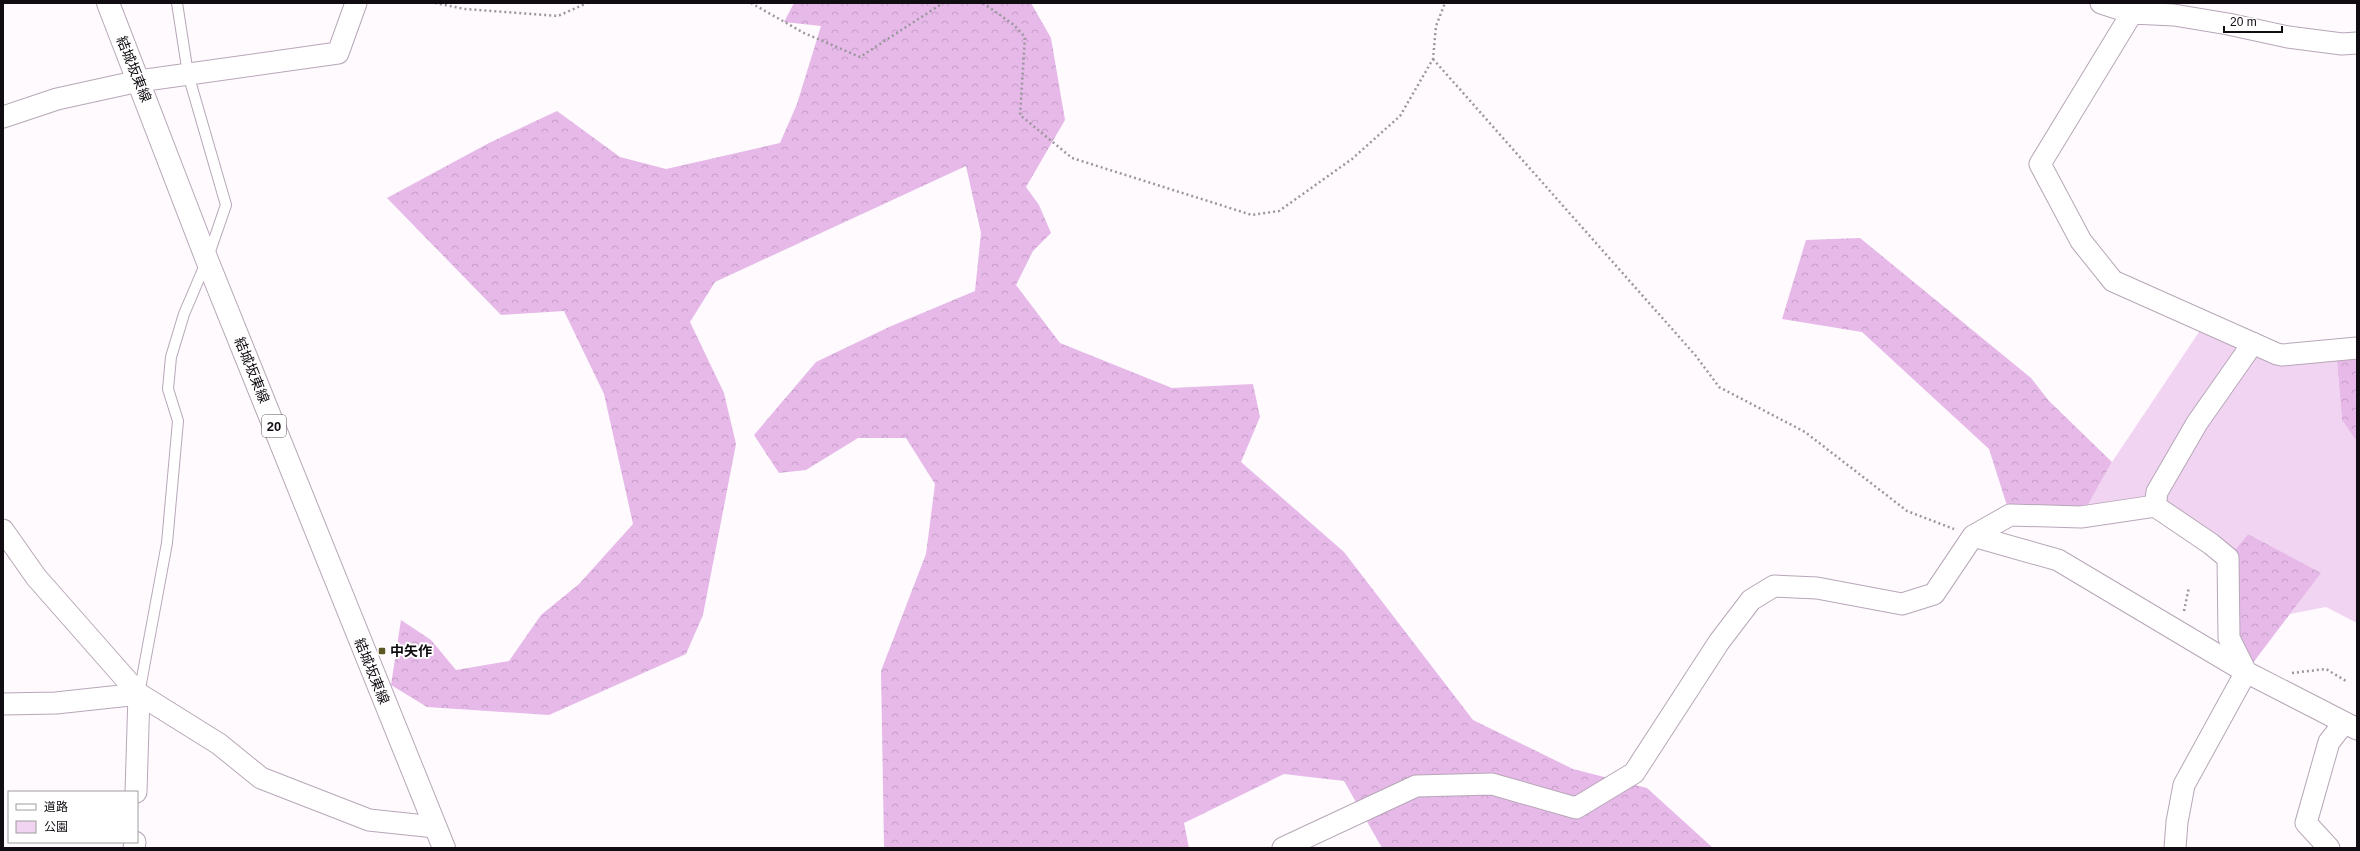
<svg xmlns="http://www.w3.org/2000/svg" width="2360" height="851" font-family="Helvetica,'Noto Sans JP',sans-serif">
<defs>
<pattern id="forest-crowns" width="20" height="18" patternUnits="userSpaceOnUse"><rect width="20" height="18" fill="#e6b9e9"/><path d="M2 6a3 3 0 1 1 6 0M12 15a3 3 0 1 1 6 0" fill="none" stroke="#c49ec7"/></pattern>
</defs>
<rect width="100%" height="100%" fill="#fefafe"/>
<path fill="#f1d4f2" d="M2201,329L2277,354L2336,350L2342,420L2357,442V623L2326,607L2290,614L2320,573L2248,534L2228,558L2155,506L2081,517L2112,462Z"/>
<path fill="url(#forest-crowns)" d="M794,3H1031L1051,38L1065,120L1026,187L1039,205L1051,233L1033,251L1016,285L1060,343L1172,388L1253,384L1260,417L1241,462L1344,552L1473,720L1573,769L1647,788L1713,848H1382L1344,781L1284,774L1184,823L1189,848H886L884,846L881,671L926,554L935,484L906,438H858L806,470L779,473L754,435L816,362L889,327L975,291L981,233L966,166L715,282L690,322L724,393L736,444L703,615L686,654L549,715L427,707L391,685L401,620L431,640L456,670L509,661L541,615L579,584L633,524L604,394L564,311L501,315L387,198L489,143L557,111L620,157L666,169L780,143L797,104L821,26L784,22Z
M1860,238L2031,378L2049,401L2112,462L2081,517L2010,515L1989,449L1862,332L1782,319L1806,240Z
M2357,348V442L2342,420L2336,350Z
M2248,534L2321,573L2246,672L2229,638L2228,558Z"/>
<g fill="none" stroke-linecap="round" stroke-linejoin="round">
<defs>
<path id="lane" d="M139,694L167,543L178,421L168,389L171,357L184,314L207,260L226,205L188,74L177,3"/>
<path id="street" d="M2101,3L2132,13L2174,15L2228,24L2288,37L2342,44L2357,43
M2132,13L2040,164L2081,241L2113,281L2277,354L2282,355L2357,348
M3,117L57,99L139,81L338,53L356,3
M3,530L36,577L139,694L219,744L261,778L369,820L435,827
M1973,536L2058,560L2246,672L2357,729
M2246,672L2229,638L2228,558L2211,544L2155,506L2157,492L2197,423L2253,343
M3,704L56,703L139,694
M136,792L139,694
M134,848L135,842
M1283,848L1416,786L1492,784L1576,808L1634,773L1719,642L1751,600L1774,586L1817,588L1902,604L1934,594L1973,536L2010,515L2081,517L2155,506
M2175,848L2177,822L2184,785L2246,672
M2329,848L2306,823L2329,742L2344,723"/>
<path id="primary" d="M108,3L207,260L444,848"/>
</defs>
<use href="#lane" stroke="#b7a7b8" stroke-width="12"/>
<use href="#street" stroke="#b7a7b8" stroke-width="23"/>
<use href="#primary" stroke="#b7a7b8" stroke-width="24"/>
<path stroke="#9b979c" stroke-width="2.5" stroke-dasharray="2 3" stroke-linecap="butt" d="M435,3L465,9L558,16L587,3
M751,3L804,33L860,57L943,3
M983,3L1014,25L1025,37L1020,115L1072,158L1252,215L1279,211L1352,159L1400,116L1433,59L1436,26L1445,3
M1433,59L1696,356L1719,387L1805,432L1907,511L1954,529
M2184,611L2189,587
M2292,673L2326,669L2346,681"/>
<use href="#lane" stroke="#fff" stroke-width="10"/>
<use href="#street" stroke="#fff" stroke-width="21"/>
<use href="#primary" stroke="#fff" stroke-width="22"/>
</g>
<rect fill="#5c5724" stroke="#fff" stroke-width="1.5" x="378" y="647" width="8" height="8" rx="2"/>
<g text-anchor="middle" stroke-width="4" stroke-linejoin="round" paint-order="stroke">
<rect fill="#fff" stroke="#585559" stroke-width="1" x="262" y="415" width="24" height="22" rx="3"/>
<g font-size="13" font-weight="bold" fill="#110c12">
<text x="274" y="431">20</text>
</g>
<g font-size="14" fill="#110c12" stroke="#fff">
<text transform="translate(134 69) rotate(68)" y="5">結城坂東線</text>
<text transform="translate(252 370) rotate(68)" y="5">結城坂東線</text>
<text transform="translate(372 671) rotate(68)" y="5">結城坂東線</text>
</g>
<g font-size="14" font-weight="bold" fill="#110c12" stroke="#fff" text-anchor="start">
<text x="390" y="656">中矢作</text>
</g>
</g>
<rect width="2360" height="851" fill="none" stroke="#110c12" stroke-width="8"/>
<rect x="8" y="791" width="130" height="52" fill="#ffffff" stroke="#a09ea0"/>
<rect x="16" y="804" width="20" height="6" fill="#ffffff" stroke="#a09ea0"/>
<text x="44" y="811" font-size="12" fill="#110c12">道路</text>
<rect x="16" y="821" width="20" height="12" fill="#f1d4f2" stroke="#a09ea0"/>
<text x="44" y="831" font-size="12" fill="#110c12">公園</text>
<path d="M2224 26v6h58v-6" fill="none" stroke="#110c12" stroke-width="2"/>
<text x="2230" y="26" font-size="12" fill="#110c12" stroke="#ffffff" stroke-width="3" paint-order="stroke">20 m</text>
</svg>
